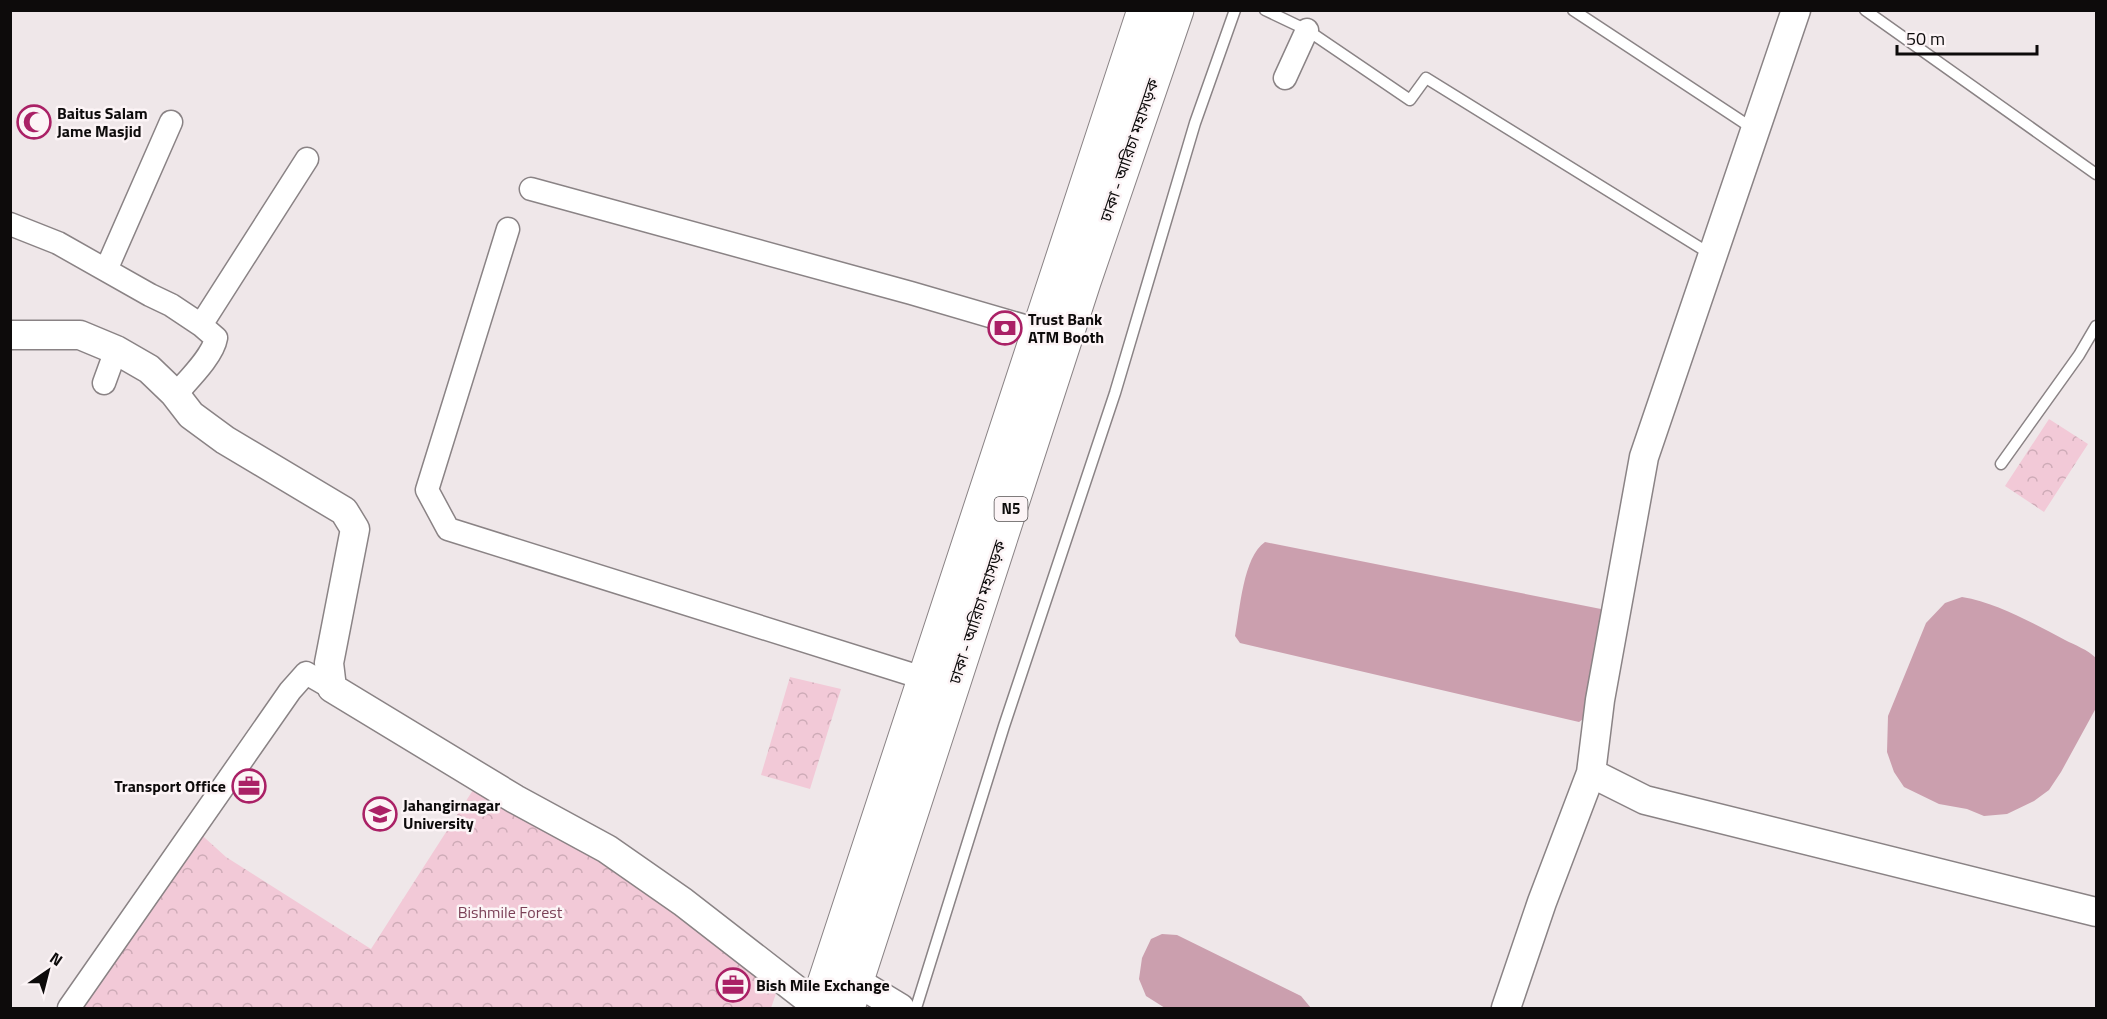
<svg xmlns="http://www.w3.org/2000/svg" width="2107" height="1019" font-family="'Titillium Web','Noto Sans Bengali',sans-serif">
<defs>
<pattern id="forest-crowns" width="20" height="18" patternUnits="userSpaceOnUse" patternTransform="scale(1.5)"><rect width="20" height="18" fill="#f2c9d7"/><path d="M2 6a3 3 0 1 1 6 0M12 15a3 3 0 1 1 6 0" fill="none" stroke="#ceabb7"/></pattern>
</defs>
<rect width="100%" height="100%" fill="#efe7e9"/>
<path fill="url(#forest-crowns)" d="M2049,419L2088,444L2044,512L2005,486Z
M790,677L841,689L810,789L761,775Z
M473,790L607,849L781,979L771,1008H69L195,829L226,857L371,949Z"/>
<path fill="#cb9fae" d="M1265,542L1601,609L1608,616L1586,717L1579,722L1240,643L1235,636C1240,610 1243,557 1265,542Z
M1962,597C1998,603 2032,623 2065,640C2075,645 2088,650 2096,658V708L2061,772L2049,790L2034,801L2007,814L1984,816L1967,809L1939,804L1904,787L1894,772L1887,752L1888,716L1926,623L1945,603Z
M1162,934L1177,935L1301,996L1311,1008H1165L1146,996L1139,979L1142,958L1151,939Z"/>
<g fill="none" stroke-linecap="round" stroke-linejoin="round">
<defs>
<path id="service" d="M1265,10L1307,30L1410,100L1426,78L1712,255
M1573,10L1755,130
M1865,10L2096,174
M2001,464L2079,355L2096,326
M916,1008L1004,726L1115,393L1195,123L1235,10"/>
<path id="minor" d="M1285,78L1307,30
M531,189L911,293L1038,330
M10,224L58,243L150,295L171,305L201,325L216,338C213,356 188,380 176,394
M508,229L427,490L448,529L923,678
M106,270L171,122
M201,325L307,159
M104,383L116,350
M69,1008L290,691L306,673L332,688"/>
<path id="tertiary" d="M1796,10L1644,457L1600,700L1591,773L1645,800L2096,912
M10,335H80L116,350L149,369L174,393L191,415L225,440L344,511L355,529L329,663L332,688L515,799L607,849L683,902L817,1006
M857,982L900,1008
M1506,1008L1542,902L1591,773"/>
<path id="trunk" d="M816,1008L1144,10
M848,1008L1084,282L1177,10"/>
</defs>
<use href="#service" stroke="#8a8385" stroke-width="13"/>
<use href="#minor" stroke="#8a8385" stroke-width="25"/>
<use href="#tertiary" stroke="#8a8385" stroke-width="31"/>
<use href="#trunk" stroke="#8a8385" stroke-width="35"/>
<use href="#service" stroke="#fff" stroke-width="10"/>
<use href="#minor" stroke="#fff" stroke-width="22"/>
<use href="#tertiary" stroke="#fff" stroke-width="28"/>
<use href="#trunk" stroke="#fff" stroke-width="33"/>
</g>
<defs>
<symbol id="mosque-ring" viewBox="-11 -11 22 22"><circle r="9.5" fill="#fcf4f6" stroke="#aa2166" stroke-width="1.5"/><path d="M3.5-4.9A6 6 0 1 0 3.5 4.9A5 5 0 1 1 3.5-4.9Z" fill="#aa2166"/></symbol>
<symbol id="bank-ring" viewBox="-11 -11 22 22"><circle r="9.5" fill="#fcf4f6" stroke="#aa2166" stroke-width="1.5"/><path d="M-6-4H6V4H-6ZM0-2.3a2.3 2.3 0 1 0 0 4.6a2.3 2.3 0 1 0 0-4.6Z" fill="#aa2166"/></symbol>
<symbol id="office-ring" viewBox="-11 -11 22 22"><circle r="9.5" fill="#fcf4f6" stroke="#aa2166" stroke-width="1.5"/><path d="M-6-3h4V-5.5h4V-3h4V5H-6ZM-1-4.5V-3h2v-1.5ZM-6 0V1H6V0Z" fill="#aa2166"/></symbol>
<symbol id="university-ring" viewBox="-11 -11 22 22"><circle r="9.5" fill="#fcf4f6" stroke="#aa2166" stroke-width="1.5"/><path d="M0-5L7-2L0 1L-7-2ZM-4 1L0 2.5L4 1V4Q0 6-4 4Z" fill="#aa2166"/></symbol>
</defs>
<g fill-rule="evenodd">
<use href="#mosque-ring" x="15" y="103" width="38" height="38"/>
<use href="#bank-ring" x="986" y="309" width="38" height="38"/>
<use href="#office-ring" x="230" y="767" width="38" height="38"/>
<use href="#university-ring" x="361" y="795" width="38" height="38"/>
<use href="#office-ring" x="714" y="966" width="38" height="38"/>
</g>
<g text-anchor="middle" stroke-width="5" stroke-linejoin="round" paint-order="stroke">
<rect fill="#fcf4f6" stroke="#555152" stroke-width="1.5" x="994.5" y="497" width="33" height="24" rx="4.5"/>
<g font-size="15" font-weight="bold" fill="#0d0b0b">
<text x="1011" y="514">N5</text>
</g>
<g font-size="16" font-weight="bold" fill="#0d0b0b" stroke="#fcf4f6" text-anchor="start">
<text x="57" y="119">Baitus Salam<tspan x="57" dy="18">Jame Masjid</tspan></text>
<text x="1028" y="325">Trust Bank<tspan x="1028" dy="18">ATM Booth</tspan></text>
<text x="226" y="792" text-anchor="end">Transport Office</text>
<text x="403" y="811">Jahangirnagar<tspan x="403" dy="18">University</tspan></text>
<text x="756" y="991">Bish Mile Exchange</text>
</g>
<g font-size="16" fill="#0d0b0b" stroke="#fcf4f6">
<text transform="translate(1129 150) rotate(-71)" y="6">ঢাকা - আরিচা মহাসড়ক</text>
<text transform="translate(977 612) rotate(-72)" y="6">ঢাকা - আরিচা মহাসড়ক</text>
</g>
<g font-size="16" fill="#7a3f56" stroke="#fcf4f6">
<text x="510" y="918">Bishmile Forest</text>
</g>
</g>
<rect width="2107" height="1019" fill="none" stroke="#0d0b0b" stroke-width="24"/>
<g transform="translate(48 971) rotate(35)" stroke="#fcf4f6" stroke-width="4.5" paint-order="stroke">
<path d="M0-4.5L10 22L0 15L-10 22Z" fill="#0d0b0b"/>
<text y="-9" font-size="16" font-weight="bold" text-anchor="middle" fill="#0d0b0b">N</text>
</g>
<path d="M1897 45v9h140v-9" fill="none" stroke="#0d0b0b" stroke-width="3"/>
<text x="1906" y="45" font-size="18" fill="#0d0b0b" stroke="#fcf4f6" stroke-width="4.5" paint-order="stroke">50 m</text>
</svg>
